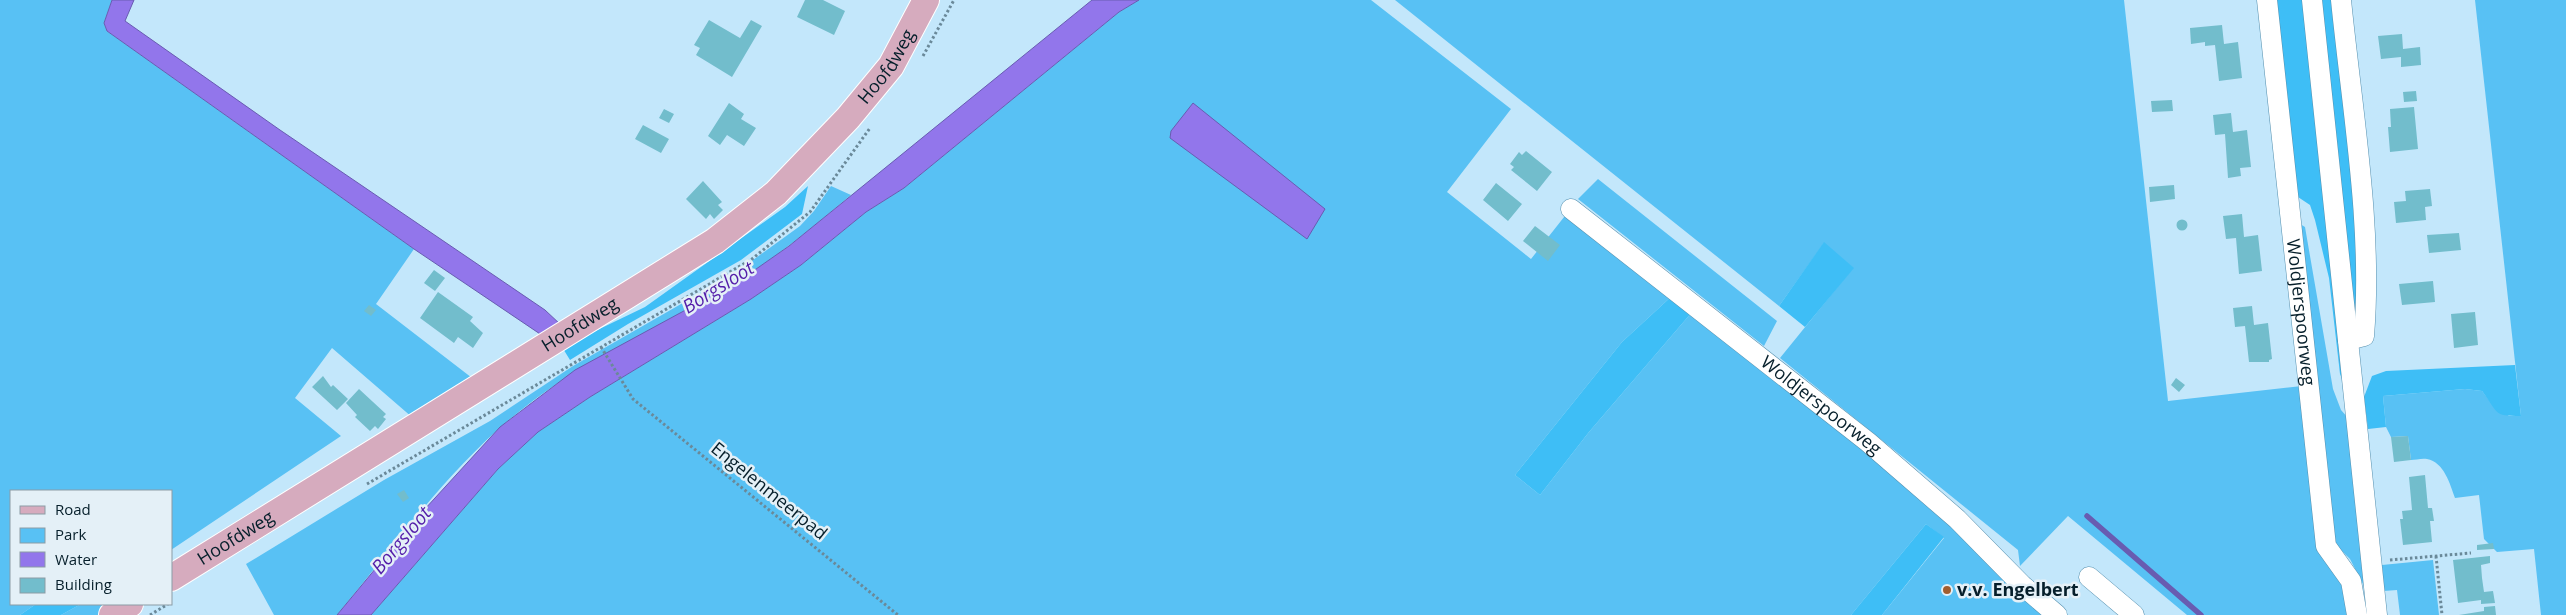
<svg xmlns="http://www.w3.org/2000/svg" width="2566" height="615" font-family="'Open Sans',sans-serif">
<rect width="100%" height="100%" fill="#c3e7fb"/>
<path fill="#58c1f4" d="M0,0H112L104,23L107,31L414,249L376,304L476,381L413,418L332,348L295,398L341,436L171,550V491H11V604H36L20,615H0Z
M1139,0H1371L1511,109L1447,192L1531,259L1568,212L1673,295L1622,342L1515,475L1540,495L1589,432L1693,311L1938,511L2047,615H1882L1944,538L1926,524L1851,615H371L498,469L538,432L590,397L751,299L801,265L866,212L904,188L1119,12Z
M1395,0H2124L2168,401L2302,386L2322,558L2345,583L2350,615H2187L2068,516L2020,566L2018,550L1780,358L1853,268L1824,243L1779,306Z
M2475,0H2566V615H2541L2534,549L2497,552L2484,539L2479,495L2455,498C2450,484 2444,462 2427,459C2422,458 2415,460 2411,460L2408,436L2391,437L2386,427L2383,396L2465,389L2482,391L2489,400L2509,416H2521Z
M1598,179L1777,321L1764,346L1578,199Z
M831,186L851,195C815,225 780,255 740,280C673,323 598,352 534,400C456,458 398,541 337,615H274L246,564L384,480L490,421L573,366L735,273L800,226L814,211Z
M2297,222L2305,227L2333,389L2341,410L2349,419L2367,592L2350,559L2336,545Z
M2433,560L2439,615H2400L2397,590L2384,591L2382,565Z
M81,604H117L99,615H61Z"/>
<path fill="#3ebef6" d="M2274,0H2304L2346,389L2340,374L2329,278L2315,220L2310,205L2295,195Z
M2320,0H2335L2362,301L2354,317Z
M808,186L802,214L741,260L628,324L570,360L562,347L645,307L785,207Z
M1824,242L1854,268L1805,327L1779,306Z
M1673,295L1693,311L1589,432L1540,495L1515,475L1622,342Z
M2515,365L2521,416C2492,416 2499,413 2482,391L2465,389L2383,396L2386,427L2368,429L2364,397L2372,376L2386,371Z
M1926,524L1944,537L1882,615H1851Z
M36,604H81L61,615H20Z"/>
<path fill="#9276eb" stroke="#685cb1" d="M112,0H134L125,21L280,130L545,310L561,325L546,338L414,249L107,31L104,23Z
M1092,0H1139L1119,12L904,188L866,212L801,265L751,299L590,397L538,432L498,469L371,615H337L424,510L500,427L575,370L739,281L789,246Z
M1193,103L1325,209L1307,239L1170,138L1171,131Z"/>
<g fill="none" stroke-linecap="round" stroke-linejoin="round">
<path stroke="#685cb1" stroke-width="5.5" d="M2087,516L2201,615"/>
</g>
<path fill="#72bdcc" d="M805,0H823L845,11L834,35L797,17Z
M709,20L740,38L751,20L762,26L732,77L696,55L700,48L694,45Z
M2222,25L2224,44L2238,42L2242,78L2219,81L2215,45L2205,46V42L2191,44L2190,28Z
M2402,34L2403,49L2420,47L2421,65L2401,67V57L2381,59L2378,36Z
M2416,91L2417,101L2404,102L2403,92Z
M2172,100L2173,111L2152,112L2151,101Z
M729,103L744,114L741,119L756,128L744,146L727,135L720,145L708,136Z
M2414,107L2418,149L2390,152L2388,127H2391L2390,109Z
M664,109L674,114L669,123L659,118Z
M2231,113L2233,132L2247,130L2251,167L2240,168L2241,176L2228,178L2225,134L2215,135L2213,115Z
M643,125L669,139L661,153L635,139Z
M1526,151L1552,172L1537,191L1511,170L1514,167L1510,164L1519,152L1522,155Z
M703,181L722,202L718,205L723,210L714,219L710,214L706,219L686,199Z
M1496,183L1522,204L1508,221L1483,200Z
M2174,185L2175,199L2150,202L2149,187Z
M2430,189L2432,206L2425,207L2426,220L2396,223L2394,202L2406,201L2405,191Z
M2242,214L2244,237L2258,235L2262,271L2239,274L2236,238L2226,239L2223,216Z
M2176.5 225a5.5 5.5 0 1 1 11 0a5.5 5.5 0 1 1-11 0Z
M1535,226L1560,245L1548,261L1523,241Z
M2459,233L2461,250L2429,253L2427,235Z
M434,270L445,278L435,291L424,283Z
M2433,281L2435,302L2402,305L2399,284Z
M438,292L473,317L470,321L483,333L473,348L458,337L454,343L420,318Z
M369,305L376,310L371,316L364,311Z
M2252,306L2254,325L2268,323L2272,359L2269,360V362H2249L2245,326L2235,327L2233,308Z
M2475,312L2478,345L2454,348L2451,314Z
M323,376L331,387L333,385L348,399L337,410L312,387Z
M2176,378L2185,385L2179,392L2171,385Z
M359,389L386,414L383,417L386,419L378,429L375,426L370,431L355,417L357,415L346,403Z
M2408,436L2411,460L2394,462L2391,437Z
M2425,475L2428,508H2432L2434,521H2430L2432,542L2403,545L2400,519H2403L2402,511L2412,510L2409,477Z
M404,490L409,498L403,502L397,494Z
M2493,543L2494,549L2477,550V545Z
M2490,556V563L2481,565L2482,578L2484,592L2493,591L2495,603L2481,604V600L2458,603L2453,560Z
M2495,606L2496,615H2459L2484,611V607Z"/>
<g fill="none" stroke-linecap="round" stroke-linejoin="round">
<defs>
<g id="minor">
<path id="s1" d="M2267,0L2326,546L2351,581L2357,615"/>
<path d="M2312,0L2377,615"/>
<path d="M2341,0C2352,110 2373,227 2364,336L2348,340"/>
<path id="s2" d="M1571,209L1868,442L1957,519L2022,585L2057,615"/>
<path d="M2089,577L2134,615"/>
</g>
<g id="major">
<path id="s3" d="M171,578L715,241L776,193L848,118L891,66L926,0"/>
<path d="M112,615L130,604"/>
</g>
</defs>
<use href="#minor" stroke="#5590af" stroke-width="21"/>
<use href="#major" stroke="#fff" stroke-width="28"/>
<path stroke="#6a8999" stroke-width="3" stroke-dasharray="2.5 2.5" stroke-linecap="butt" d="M923,56L954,0
M601,347L633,399L898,615
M367,484L752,259L810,212L870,128
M2436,556L2442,615
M2390,560L2471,553
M150,615L168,604"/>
<use href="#minor" stroke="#fff" stroke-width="20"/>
<use href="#major" stroke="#d6abbe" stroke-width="26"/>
</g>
<circle fill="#a15d2f" stroke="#e4f0f7" stroke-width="2" cx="1947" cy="590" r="5"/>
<g text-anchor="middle" stroke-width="5" stroke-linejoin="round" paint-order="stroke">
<g font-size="18" fill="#061f2b" stroke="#e4f0f7">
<text dy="6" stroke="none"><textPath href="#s3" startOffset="886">Hoofdweg</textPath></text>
<text dy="6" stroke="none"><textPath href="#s1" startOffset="314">Woldjerspoorweg</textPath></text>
<text dy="6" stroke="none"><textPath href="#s3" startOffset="481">Hoofdweg</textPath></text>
<text dy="6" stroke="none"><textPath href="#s2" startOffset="318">Woldjerspoorweg</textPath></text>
<text transform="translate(769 491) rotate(39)" y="6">Engelenmeerpad</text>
<text dy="6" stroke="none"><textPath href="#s3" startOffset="76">Hoofdweg</textPath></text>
</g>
<g font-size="18" font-weight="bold" fill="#061f2b" stroke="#e4f0f7" text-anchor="start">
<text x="1957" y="596">v.v. Engelbert</text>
</g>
<g font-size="19" font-style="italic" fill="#531da9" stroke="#e4f0f7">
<text transform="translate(718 287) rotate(-32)" y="7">Borgsloot</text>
<text transform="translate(401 540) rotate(-50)" y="7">Borgsloot</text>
</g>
</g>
<rect x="10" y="490" width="162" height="115" fill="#e4f0f7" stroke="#8b9ca5"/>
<rect x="20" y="506" width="25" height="8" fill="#d6abbe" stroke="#8b9ca5"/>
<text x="55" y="515" font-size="15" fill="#061f2b">Road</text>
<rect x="20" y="528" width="25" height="15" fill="#58c1f4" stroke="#8b9ca5"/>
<text x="55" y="540" font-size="15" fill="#061f2b">Park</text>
<rect x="20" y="552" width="25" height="15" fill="#9276eb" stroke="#8b9ca5"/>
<text x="55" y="565" font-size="15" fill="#061f2b">Water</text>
<rect x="20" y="578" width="25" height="15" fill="#72bdcc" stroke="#8b9ca5"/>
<text x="55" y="590" font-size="15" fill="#061f2b">Building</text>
</svg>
